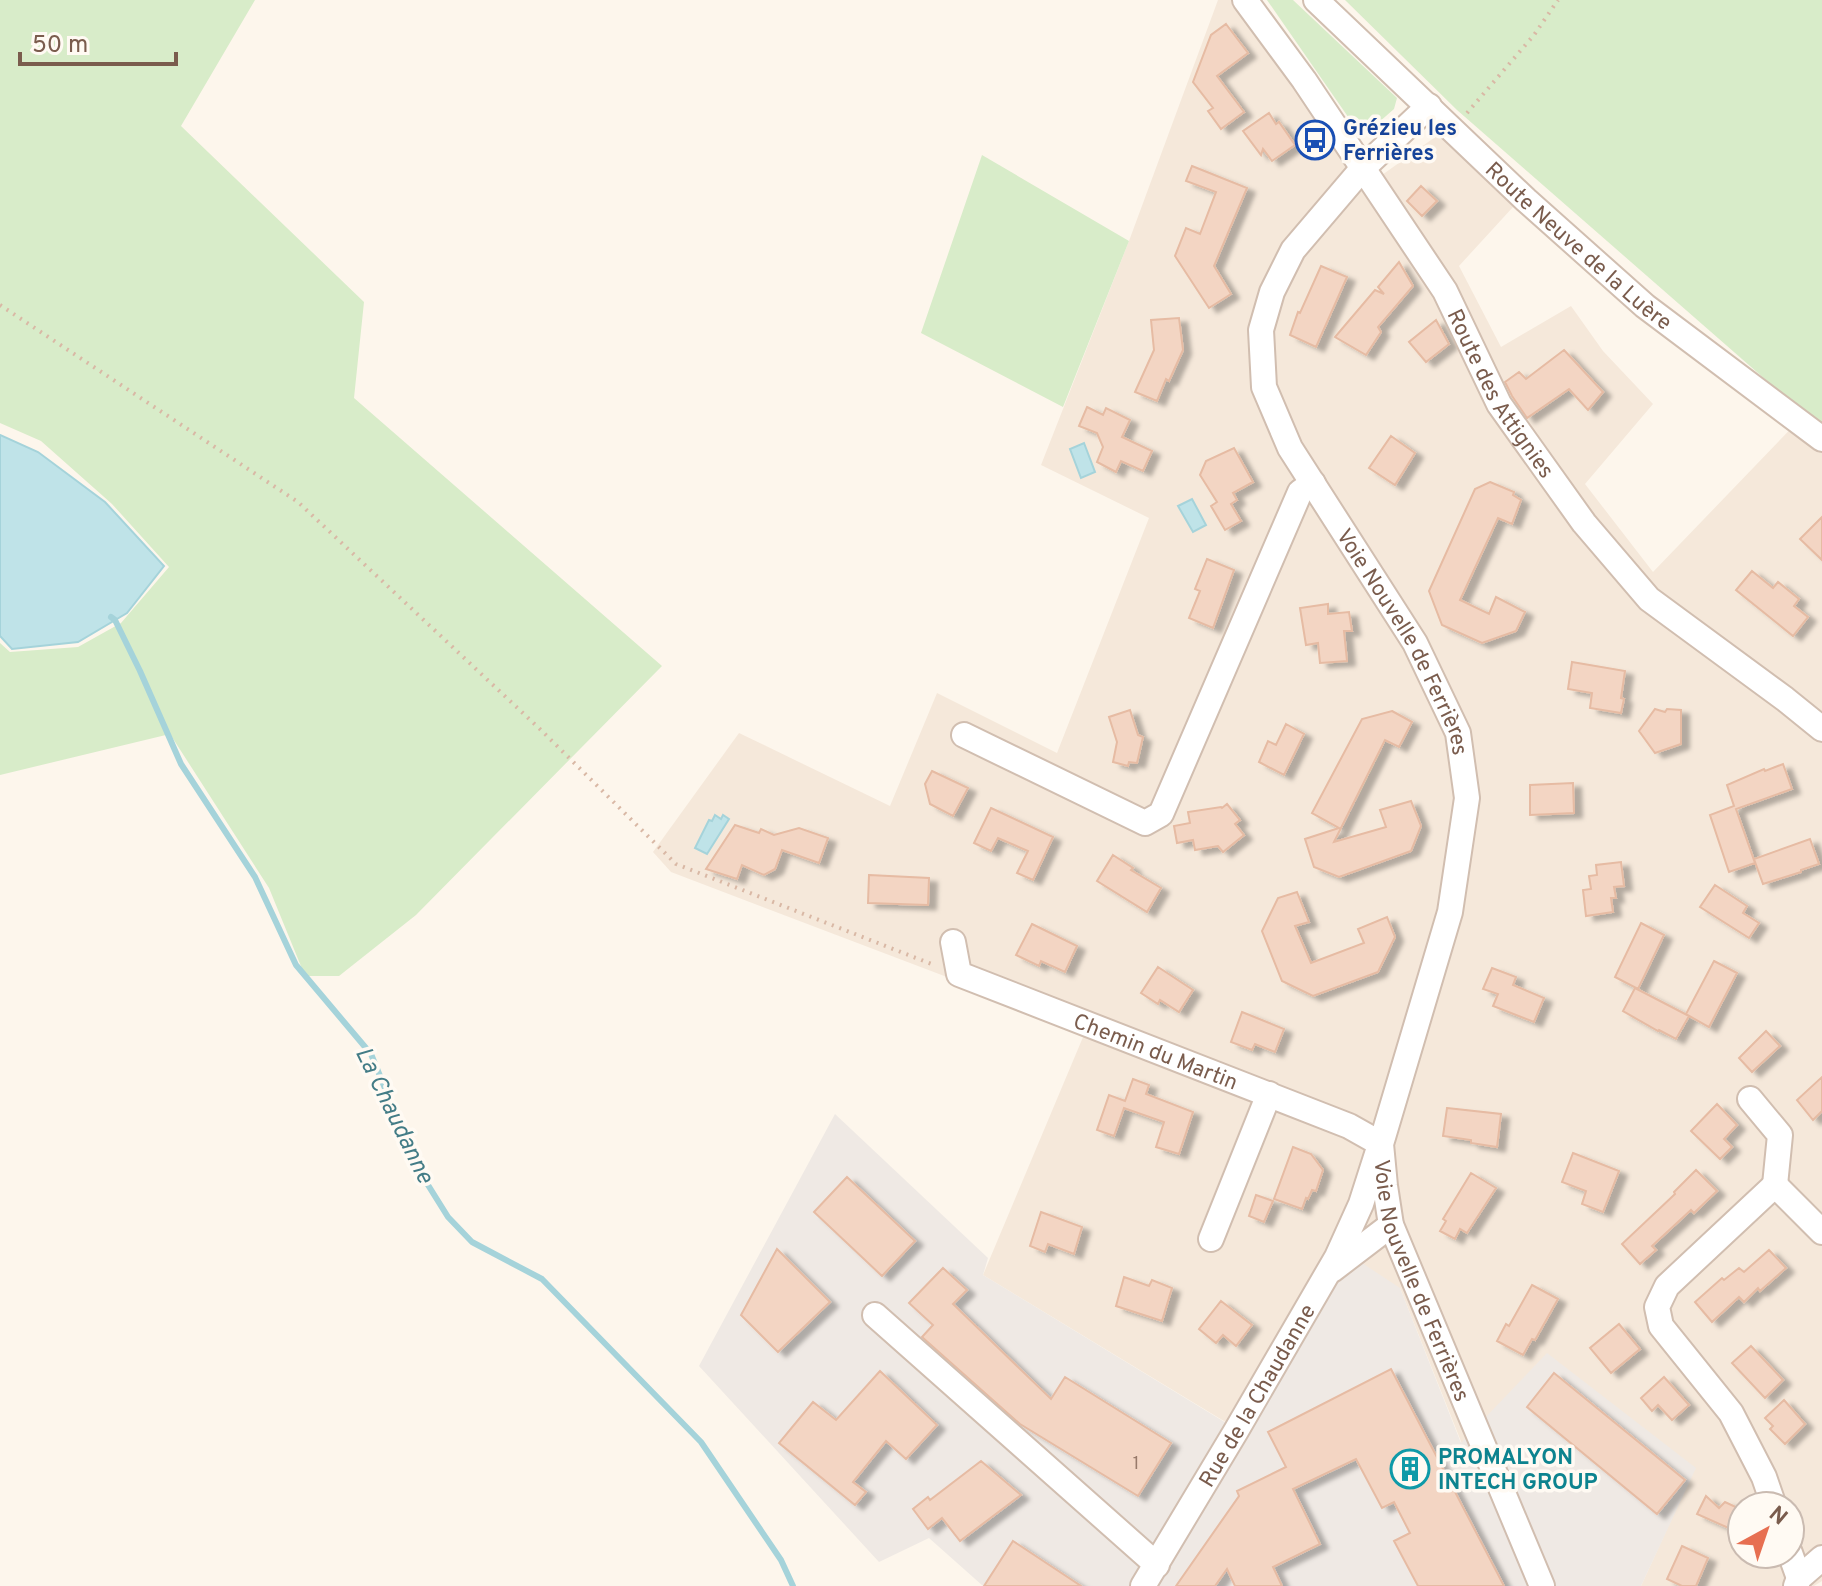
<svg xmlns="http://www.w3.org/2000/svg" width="1822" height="1586" font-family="Overpass,sans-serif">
<defs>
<filter id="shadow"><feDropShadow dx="8" dy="4.5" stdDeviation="2" flood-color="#0004"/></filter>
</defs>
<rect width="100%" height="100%" fill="#fdf6ec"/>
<path fill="#f5e8da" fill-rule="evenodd" d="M1218,0H1256L1382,175L1438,135L1513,207L1459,266L1501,347L1571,306L1603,351L1653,404L1585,484L1653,572L1805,414L1822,425V1581L1814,1586H1641L1695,1468L1462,1444L1400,1288L1242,1432L983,1275L1086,1030L671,872L653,852L739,733L890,806L937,693L1057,753L1149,518L1041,465L1129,241ZM1742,1506H1790V1554H1742Z"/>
<path fill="#efe9e4" d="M835,1114L988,1258L983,1275L1241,1432L1336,1277L1362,1263L1400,1288L1461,1443L1547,1353L1696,1468L1641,1586H983L929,1538L879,1562L699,1366Z"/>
<path fill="#d8ecc9" d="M0,0H255L181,126L364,302L354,398L662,666L416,915L339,976H305L269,888L170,734L0,775V643L10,652L78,647L121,623L169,567L112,504L41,441L0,423Z
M1267,0H1293L1397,98L1394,109L1362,137Z
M1345,0H1822V425L1805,414L1457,110Z
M982,155L1129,241L1063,407L921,333Z"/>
<path fill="#bfe3e8" stroke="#a5d3da" stroke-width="2" d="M0,435L38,452L105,502L164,566L127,613L78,642L12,649L0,636Z
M1084,443L1095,472L1081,478L1070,449Z
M1192,499L1206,525L1193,532L1178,506Z
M715,815L721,819L723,815L729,819L707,854L695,848L709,820L712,821Z"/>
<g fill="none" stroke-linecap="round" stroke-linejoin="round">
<path stroke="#a5d3da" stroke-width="6" d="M111,617L115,620L140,671L181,764L255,877L296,965L371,1054L418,1169L448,1217L472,1242L542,1279L701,1442L781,1560L793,1586"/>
</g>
<path fill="#f3d5c3" stroke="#e6bba3" stroke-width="2" filter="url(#shadow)" d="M1226,24L1248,53L1217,76L1244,112L1221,129L1208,111L1213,108L1193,82L1211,35Z
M1269,113L1276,124L1279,122L1295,145L1272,161L1263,149L1261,155L1243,131Z
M1192,166L1247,188L1214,266L1231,294L1209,308L1175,256L1186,228L1200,234L1216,192L1186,181Z
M1421,186L1437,201L1422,216L1407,201Z
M1399,262L1413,286L1378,327L1381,332L1366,355L1335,337L1375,290L1384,294L1378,287Z
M1321,266L1347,277L1316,347L1290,335L1298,312L1300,313Z
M1179,318L1183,350L1169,381L1166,379L1157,401L1135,392L1154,350L1151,320Z
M1436,320L1449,344L1426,362L1409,342Z
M1564,350L1603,392L1588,410L1569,389L1527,418L1512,396L1505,382L1519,372L1526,379Z
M1087,407L1103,415L1106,408L1130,420L1122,437L1152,451L1143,471L1121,461L1116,472L1097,462L1103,447L1097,433L1079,426Z
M1391,436L1415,453L1395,485L1369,468Z
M1234,448L1253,482L1233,493L1237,500L1231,504L1241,521L1225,530L1211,506L1217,502L1200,475L1206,461Z
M1490,482L1514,492L1513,495L1521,500L1512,524L1498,518L1460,600L1489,614L1496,597L1525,612L1516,631L1482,643L1442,625L1429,591L1475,489Z
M1822,517V560L1800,539Z
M1207,559L1234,570L1213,628L1189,618L1200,591L1195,589Z
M1752,571L1773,588L1778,582L1799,599L1794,606L1808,617L1793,636L1736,590Z
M1328,604V614L1349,612L1352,631H1344L1347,661L1320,663L1318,643L1306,645L1300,608Z
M1572,662L1625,671L1621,698L1624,699L1621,713L1590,708L1592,693L1568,689Z
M1655,709L1665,712L1667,709L1681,710V744L1655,753L1639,731Z
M1130,710L1138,735L1143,737L1137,763L1129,762L1128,766L1113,762L1117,742L1109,717Z
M1392,711L1412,722L1399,747L1385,740L1334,842L1386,827L1380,810L1411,801L1421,826L1411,851L1339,877L1314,867L1305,839L1339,828L1312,813L1362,719Z
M1286,724L1304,734L1284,775L1259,762L1268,741L1276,745Z
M1783,764L1792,789L1736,809L1755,863L1729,872L1710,815L1734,806L1727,785L1764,769L1765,771Z
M932,771L968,788L953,816L930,804L925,784Z
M1573,783L1574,813L1530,815V785Z
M1227,804L1240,820L1235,824L1244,835L1223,852L1218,846L1195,850L1193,840L1177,843L1174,826L1190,823L1188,812L1221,807L1222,808Z
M991,808L1053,837L1033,880L1017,873L1028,851L998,838L991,851L974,843Z
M735,825L759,833L761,829L774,835L799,828L828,838L819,863L782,850L775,869L764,875L742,865L737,879L706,869Z
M1810,839L1819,864L1801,870V872L1763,884L1754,859Z
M1113,855L1133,868L1131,870L1161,888L1147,912L1097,881Z
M1621,862L1624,886L1614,887L1616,898H1611L1613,912L1586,916L1583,890L1591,889L1589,876L1597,875L1596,865Z
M869,875L929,878L928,905L868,903Z
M1715,885L1747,906L1743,913L1759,923L1749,938L1700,907Z
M1297,892L1309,922L1295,926L1311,963L1364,943L1358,929L1387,917L1395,937L1378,972L1313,996L1282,981L1262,931L1278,898Z
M1641,923L1664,935L1638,989L1615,977Z
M1032,924L1077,946L1065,972L1041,961L1039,966L1016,955Z
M1714,961L1737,973L1709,1027L1686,1014Z
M1158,967L1193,990L1179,1012L1160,1000L1158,1004L1141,993Z
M1492,968L1516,977L1513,985L1544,998L1534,1022L1493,1006L1498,994L1483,989Z
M1635,988L1689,1016L1676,1039L1659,1030L1658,1031L1623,1011Z
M1242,1012L1284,1029L1275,1052L1255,1044L1252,1050L1231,1042Z
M1766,1031L1780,1046L1752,1072L1739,1058Z
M1822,1077V1111L1813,1120L1797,1100Z
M1133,1079L1149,1085L1146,1094L1193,1112L1179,1154L1156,1147L1164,1122L1124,1108L1114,1136L1097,1130L1109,1095L1125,1101Z
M1717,1104L1737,1125L1724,1139L1732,1147L1720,1159L1691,1131Z
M1447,1108L1501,1114L1497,1147L1471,1143V1140L1443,1136Z
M1293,1147L1311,1154L1323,1170L1316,1191L1312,1190L1308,1199L1306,1198L1302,1209L1274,1199Z
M1573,1153L1619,1171L1603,1212L1582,1204L1586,1191L1562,1182Z
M1696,1170L1717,1191L1694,1213L1691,1210L1652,1246L1656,1250L1640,1264L1622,1244L1675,1194L1674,1192Z
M1471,1173L1496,1188L1467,1233L1460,1229L1455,1239L1440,1231L1446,1221L1443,1219Z
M847,1177L915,1241L882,1276L814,1212Z
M1256,1195L1273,1201L1264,1222L1249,1216Z
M1041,1212L1082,1227L1074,1254L1048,1244L1045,1252L1030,1246Z
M777,1249L830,1302L778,1352L741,1315Z
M1769,1250L1786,1268L1760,1291L1758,1288L1744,1302L1739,1297L1712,1322L1695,1302L1722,1278L1724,1280L1739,1268L1744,1272Z
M943,1268L967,1290L953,1304L1051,1399L1065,1377L1171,1443L1138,1496L1020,1424L922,1337L933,1325L909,1303Z
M1124,1277L1149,1286L1152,1280L1172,1288L1162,1321L1116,1306Z
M1532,1285L1558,1299L1535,1340L1532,1339L1523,1355L1497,1341L1506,1324L1509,1326Z
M1221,1301L1252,1325L1236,1346L1223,1335L1216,1343L1199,1329Z
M1619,1324L1640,1349L1611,1373L1590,1348Z
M1751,1346L1783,1380L1765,1398L1732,1363Z
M1391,1369L1504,1586H1418L1394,1541L1410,1533L1394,1502L1382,1508L1356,1459L1293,1489L1320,1544L1273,1567L1282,1586H1235L1227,1569L1215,1586H1176L1239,1496L1237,1491L1286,1467L1268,1432Z
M880,1371L937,1425L906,1459L886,1441L853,1482L866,1492L855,1505L779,1443L813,1402L836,1420Z
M1554,1373L1685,1480L1657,1514L1527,1407Z
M1664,1377L1689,1405L1672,1420L1658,1405L1652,1411L1641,1398Z
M1784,1400L1805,1424L1785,1444L1770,1429L1773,1426L1765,1418Z
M981,1461L1021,1495L960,1541L942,1518L928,1529L913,1509L928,1497L930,1500Z
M1706,1496L1719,1508L1725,1502L1740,1509L1735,1520L1742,1526V1534L1697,1514Z
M1013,1541L1081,1586H984Z
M1682,1546L1708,1558L1696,1586H1682L1667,1579Z"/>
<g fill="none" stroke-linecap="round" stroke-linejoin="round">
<defs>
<g id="minor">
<path id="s1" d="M1245,0L1304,80L1445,291L1499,404L1584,523L1649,599L1785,699L1822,729"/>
<path id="s2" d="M1316,0L1526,200L1645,306L1822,439"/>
<path id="s3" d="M1429,106L1362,169L1293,250L1272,292L1261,330L1264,387L1290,448L1415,643L1458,733L1467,798L1450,912L1381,1144L1385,1186L1391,1225L1542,1586"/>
<path d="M964,735L1145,823L1161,814L1300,492L1313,483"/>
<path id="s4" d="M953,942L959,974L1349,1126L1381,1144"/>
<path d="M1750,1099L1780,1135L1775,1185"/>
<path d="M1775,1185L1822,1232"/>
<path d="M1211,1239L1269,1094"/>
<path d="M1332,1270L1391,1225"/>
<path d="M875,1315L1157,1565"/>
<path d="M1774,1506L1764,1477L1731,1413L1661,1326L1657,1307L1667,1286L1775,1185"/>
<path d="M1790,1553L1799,1578"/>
<path id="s5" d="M1143,1586L1236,1431L1337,1257L1361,1204L1377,1154"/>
<path d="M1796,1586L1799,1578L1822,1558"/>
</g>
</defs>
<use href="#minor" stroke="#d1beb0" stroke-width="28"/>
<path stroke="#d9b8a5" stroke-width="4" stroke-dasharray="2 6" stroke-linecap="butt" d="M1467,113L1534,35L1558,0
M0,305L298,502L542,731L676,864L934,965"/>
<use href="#minor" stroke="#fff" stroke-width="24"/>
</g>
<defs>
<symbol id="bus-ring" viewBox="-11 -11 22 22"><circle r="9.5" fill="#fffaf3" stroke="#1a4fb4" stroke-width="1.5"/><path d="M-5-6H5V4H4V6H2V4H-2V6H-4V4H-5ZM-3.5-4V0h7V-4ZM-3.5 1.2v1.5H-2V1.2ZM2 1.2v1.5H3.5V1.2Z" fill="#1a4fb4"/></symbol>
<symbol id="building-ring" viewBox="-11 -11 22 22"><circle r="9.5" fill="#fffaf3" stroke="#0f9aa8" stroke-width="1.5"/><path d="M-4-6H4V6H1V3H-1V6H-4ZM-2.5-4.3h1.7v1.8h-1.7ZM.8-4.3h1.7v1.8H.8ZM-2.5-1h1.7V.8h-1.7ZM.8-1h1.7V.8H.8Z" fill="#0f9aa8"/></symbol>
</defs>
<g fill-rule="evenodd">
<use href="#bus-ring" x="1293" y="118" width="44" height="44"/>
<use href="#building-ring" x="1388" y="1447" width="44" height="44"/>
</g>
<g text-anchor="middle" stroke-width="7" stroke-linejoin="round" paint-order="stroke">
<g font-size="18" fill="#987a6a">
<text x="1136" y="1469">1</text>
</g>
<g font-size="22" font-weight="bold" fill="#164399" stroke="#fffaf3" text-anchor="start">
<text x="1343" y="135">Grézieu les<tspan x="1343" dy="25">Ferrières</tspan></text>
</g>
<g font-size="22" fill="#7a5c4d" stroke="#fffaf3">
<text dy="8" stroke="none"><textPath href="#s2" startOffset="360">Route Neuve de la Luère</textPath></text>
<text dy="8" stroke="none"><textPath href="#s1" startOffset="470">Route des Attignies</textPath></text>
<text dy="8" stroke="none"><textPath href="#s3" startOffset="634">Voie Nouvelle de Ferrières</textPath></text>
<text dy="8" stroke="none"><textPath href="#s4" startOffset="244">Chemin du Martin</textPath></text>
<text dy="8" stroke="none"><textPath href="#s3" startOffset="1306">Voie Nouvelle de Ferrières</textPath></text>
<text dy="8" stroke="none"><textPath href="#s5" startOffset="222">Rue de la Chaudanne</textPath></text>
</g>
<g font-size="22" font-weight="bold" fill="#0d838f" stroke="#fffaf3" text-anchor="start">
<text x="1438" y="1464">PROMALYON<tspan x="1438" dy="25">INTECH GROUP</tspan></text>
</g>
<g font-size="24" font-style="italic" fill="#437c86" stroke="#fffaf3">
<text transform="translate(395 1115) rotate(64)" y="8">La Chaudanne</text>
</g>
</g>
<g transform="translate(1766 1530) rotate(40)"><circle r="38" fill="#fffaf3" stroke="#cabbb1" stroke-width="2"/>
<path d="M0-6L14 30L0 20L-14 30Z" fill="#e76f51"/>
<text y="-12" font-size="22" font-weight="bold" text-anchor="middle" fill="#7a5c4d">N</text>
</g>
<path d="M20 52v12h156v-12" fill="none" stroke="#7a5c4d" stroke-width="4"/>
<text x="32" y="52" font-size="24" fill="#7a5c4d" stroke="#fffaf3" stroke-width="6" paint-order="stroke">50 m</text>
</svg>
